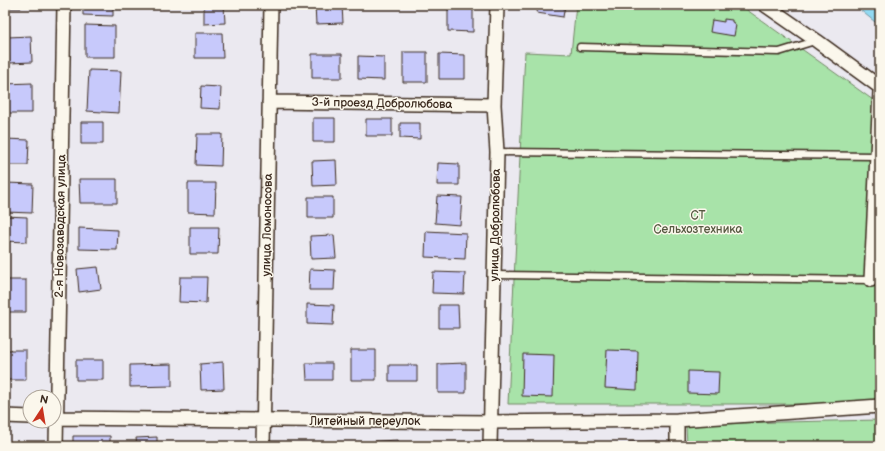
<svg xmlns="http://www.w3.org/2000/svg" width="885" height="451" font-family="'Balsamiq Sans',sans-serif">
<rect width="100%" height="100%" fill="#ebe9f0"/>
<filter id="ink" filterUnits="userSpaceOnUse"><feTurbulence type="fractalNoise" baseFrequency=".025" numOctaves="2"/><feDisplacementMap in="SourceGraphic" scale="8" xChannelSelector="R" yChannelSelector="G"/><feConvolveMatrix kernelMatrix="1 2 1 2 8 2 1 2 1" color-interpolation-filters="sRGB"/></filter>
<g filter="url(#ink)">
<path fill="#a8e3a9" stroke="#728664" d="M576,5H740L880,105V404H508L525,52L571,54Z
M880,420V446H687L686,424Z"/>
<path fill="#92daf3" stroke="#6f949e" d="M854,5H876L880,9V26Z"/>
<path fill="#c7c9fb" stroke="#3b2a1e" d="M5,5H21V8H5Z
M83,5H113V16L83,15Z
M204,5H224L225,23L204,24Z
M315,5H342L343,23L316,24Z
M448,5L473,6V32L448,31Z
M538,5H565L563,17L537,13Z
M724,19L732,20V22L734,23V24L736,25L734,36L710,32L712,20L724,22Z
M85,25L115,26V57H85Z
M195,33H222L223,58H195Z
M31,36L32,62L9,63L8,37Z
M403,52H427V82H403Z
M312,54H342V78H312Z
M439,54L465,55V79H439Z
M358,56L384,57V80L358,79Z
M89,70L121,71L119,113L87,111Z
M32,83V113H5V84Z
M201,86L221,87L220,109L200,108Z
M313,118H335V142H313Z
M366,119H392V136H366Z
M81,122H103V144H81Z
M400,123H420V139L400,138Z
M197,134H222L221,166L196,165Z
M5,139L29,140L28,165H5Z
M336,160L337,185L313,186L312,161Z
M438,163L459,164V185H437Z
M79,179H117V203H80Z
M5,183L33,184L32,213L5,212Z
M188,183H216L215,213L188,212Z
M437,196L462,197L460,225L435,223Z
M308,197H333V218H308Z
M5,216L27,217V242L5,241Z
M190,227H219L218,254H190Z
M79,228L118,230L117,250L79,249Z
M426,231L466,233L465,259L425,257Z
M334,235L336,258L311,259L310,236Z
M98,267L101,289L79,292L77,269Z
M310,269L335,270L334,290H309Z
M433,272L465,273L464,294L432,293Z
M180,277H207L206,303L179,302Z
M5,280H26V312H5Z
M307,304L334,305L333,325L307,324Z
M439,305H458L459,328H439Z
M5,350H26V380H5Z
M351,350H376V380H351Z
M607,350L638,351L637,390L605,388Z
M523,354L554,355L553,397L522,396Z
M76,360H103V380H76Z
M223,362L224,389L201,390L200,364Z
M306,363H332V380H307Z
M466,363V393H438V364Z
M172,364V386L130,387V365Z
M389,365H417V381H389Z
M688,371L719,372L718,394L688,393Z
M73,436H110V446H73Z
M157,437V446H137L136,438Z
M398,440L399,446H363L362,442Z
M657,441V446H629V442Z
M189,443L221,444V446H189Z
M306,444H335V446H306Z
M461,444V446H425V445Z"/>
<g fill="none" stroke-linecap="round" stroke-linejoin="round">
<defs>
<path id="service" d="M580,47L779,52L815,41
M497,152L876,156
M494,275L871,280"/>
<path id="minor" d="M765,5L817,41L880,87
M269,102L494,105
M871,280L880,92
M5,416L30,417
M54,418L490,422L677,420L880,406
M677,420V446
M56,446L64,5
M263,446L271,5
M490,446L497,152L494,105L497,5"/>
</defs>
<use href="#service" stroke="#3b2a1e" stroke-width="9"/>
<use href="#minor" stroke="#3b2a1e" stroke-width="16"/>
<use href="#service" stroke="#fbf7ec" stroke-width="6"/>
<use href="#minor" stroke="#fbf7ec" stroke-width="13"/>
</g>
</g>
<g text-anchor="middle" stroke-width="3" stroke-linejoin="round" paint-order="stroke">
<g font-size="12" fill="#3b2a1e" stroke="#fbf7ec">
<text transform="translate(382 103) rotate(1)" y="4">3-й проезд Добролюбова</text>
<text transform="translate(267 225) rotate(-89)" y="4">улица Ломоносова</text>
<text transform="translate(495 225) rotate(-89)" y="4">улица Добролюбова</text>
<text transform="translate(60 226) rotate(-89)" y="4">2-я Новозаводская улица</text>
<text x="365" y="425">Литейный переулок</text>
</g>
<g font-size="12" fill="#565841" stroke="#fbf7ec">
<text x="698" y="219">СТ<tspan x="698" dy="14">Сельхозтехника</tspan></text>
</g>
</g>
<rect width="885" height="451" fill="none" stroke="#fbf7ec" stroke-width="20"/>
<rect x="10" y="10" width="865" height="431" fill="none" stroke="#3b2a1e" stroke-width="1.5" filter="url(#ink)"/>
<g transform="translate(42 409) rotate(12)"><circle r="19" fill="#fbf7ec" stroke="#aea59a"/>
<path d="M0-3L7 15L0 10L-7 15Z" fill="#c8321e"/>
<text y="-6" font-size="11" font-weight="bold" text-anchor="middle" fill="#3b2a1e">N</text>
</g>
</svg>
